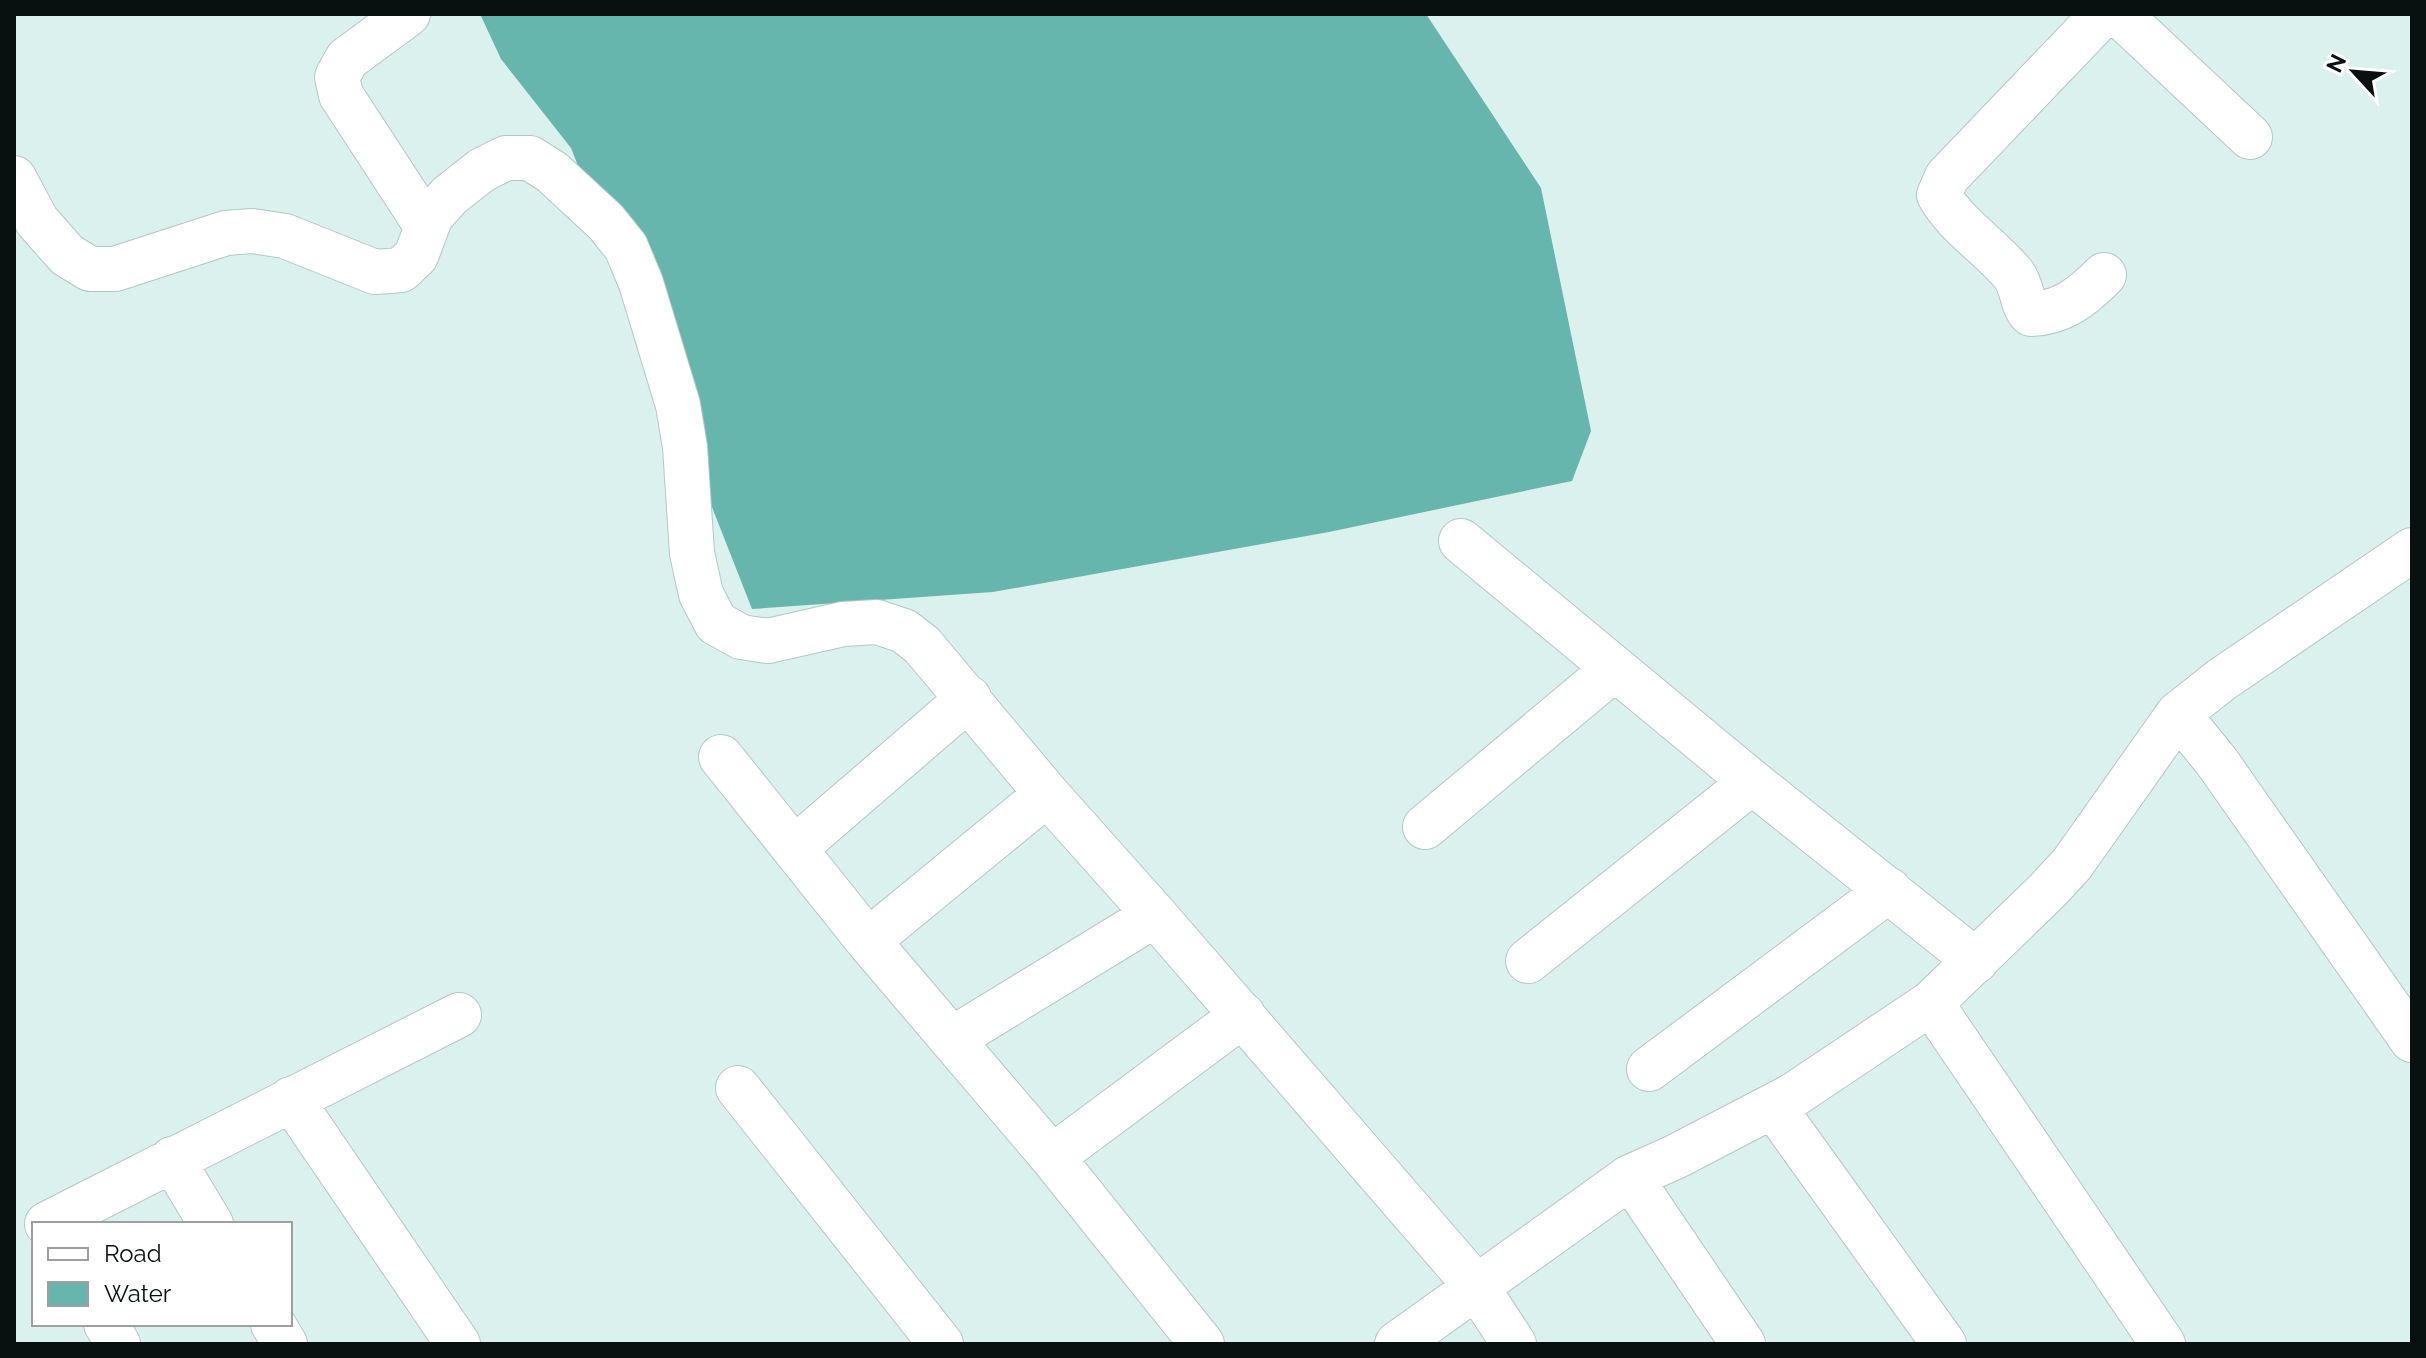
<svg xmlns="http://www.w3.org/2000/svg" width="2426" height="1358" font-family="Raleway,sans-serif">
<rect width="100%" height="100%" fill="#daf1ed"/>
<path fill="#67b6ad" d="M480,14H1426L1541,188L1591,431L1572,481L1329,532L993,592L752,609L571,148L501,59Z"/>
<g fill="none" stroke-linecap="round" stroke-linejoin="round">
<defs>
<path id="minor" d="M408,14L347,59L337,77L341,95L427,227
M2103,14L1947,177L1939,195C1957,227 1990,246 2013,274C2023,286 2021,304 2031,314C2063,313 2083,296 2104,275
M2119,14L2250,137
M14,178L37,221L67,255L90,269H115L226,233L252,231L285,236L375,272L401,270L416,256L431,216L450,195L482,170L506,158H530L552,172L606,222L626,247L641,283L678,405L685,447L692,553L701,594L716,623L741,637L768,641L843,624L877,622L904,631L922,645L1047,794L1155,915L1476,1286L1514,1344
M1461,541L1752,782L1976,961
M2178,714L2217,762L2412,1040
M721,757L868,941L1052,1157L1202,1344
M1425,827L1614,669
M795,848L969,698
M868,941L1047,794
M1528,961L1752,782
M1931,1003L2163,1344
M952,1039L1155,915
M1649,1069L1889,890
M738,1088L941,1344
M291,1099L458,1344
M1773,1106L1944,1344
M1052,1157L1243,1015
M172,1159L211,1224
M1630,1177L1743,1344
M47,1224L459,1015
M106,1324L118,1344
M273,1324L285,1344
M1397,1344L1630,1177L1675,1157L1792,1096L1931,1003L2047,891L2072,864L2178,714L2221,680L2412,550"/>
</defs>
<use href="#minor" stroke="#b2c8c5" stroke-width="46"/>
<use href="#minor" stroke="#fff" stroke-width="44"/>
</g>
<rect width="2426" height="1358" fill="none" stroke="#091110" stroke-width="32"/>
<rect x="32" y="1222" width="260" height="104" fill="#ffffff" stroke="#9da09f" stroke-width="2"/>
<rect x="48" y="1248" width="40" height="12" fill="#ffffff" stroke="#9da09f" stroke-width="2"/>
<text x="104" y="1262" font-size="24" fill="#091110">Road</text>
<rect x="48" y="1282" width="40" height="24" fill="#67b6ad" stroke="#9da09f" stroke-width="2"/>
<text x="104" y="1302" font-size="24" fill="#091110">Water</text>
<g transform="translate(2354 72) rotate(296)" stroke="#ffffff" stroke-width="6" paint-order="stroke">
<path d="M0-6L14 30L0 20L-14 30Z" fill="#091110"/>
<text y="-12" font-size="22" font-weight="bold" text-anchor="middle" fill="#091110">N</text>
</g>
</svg>
